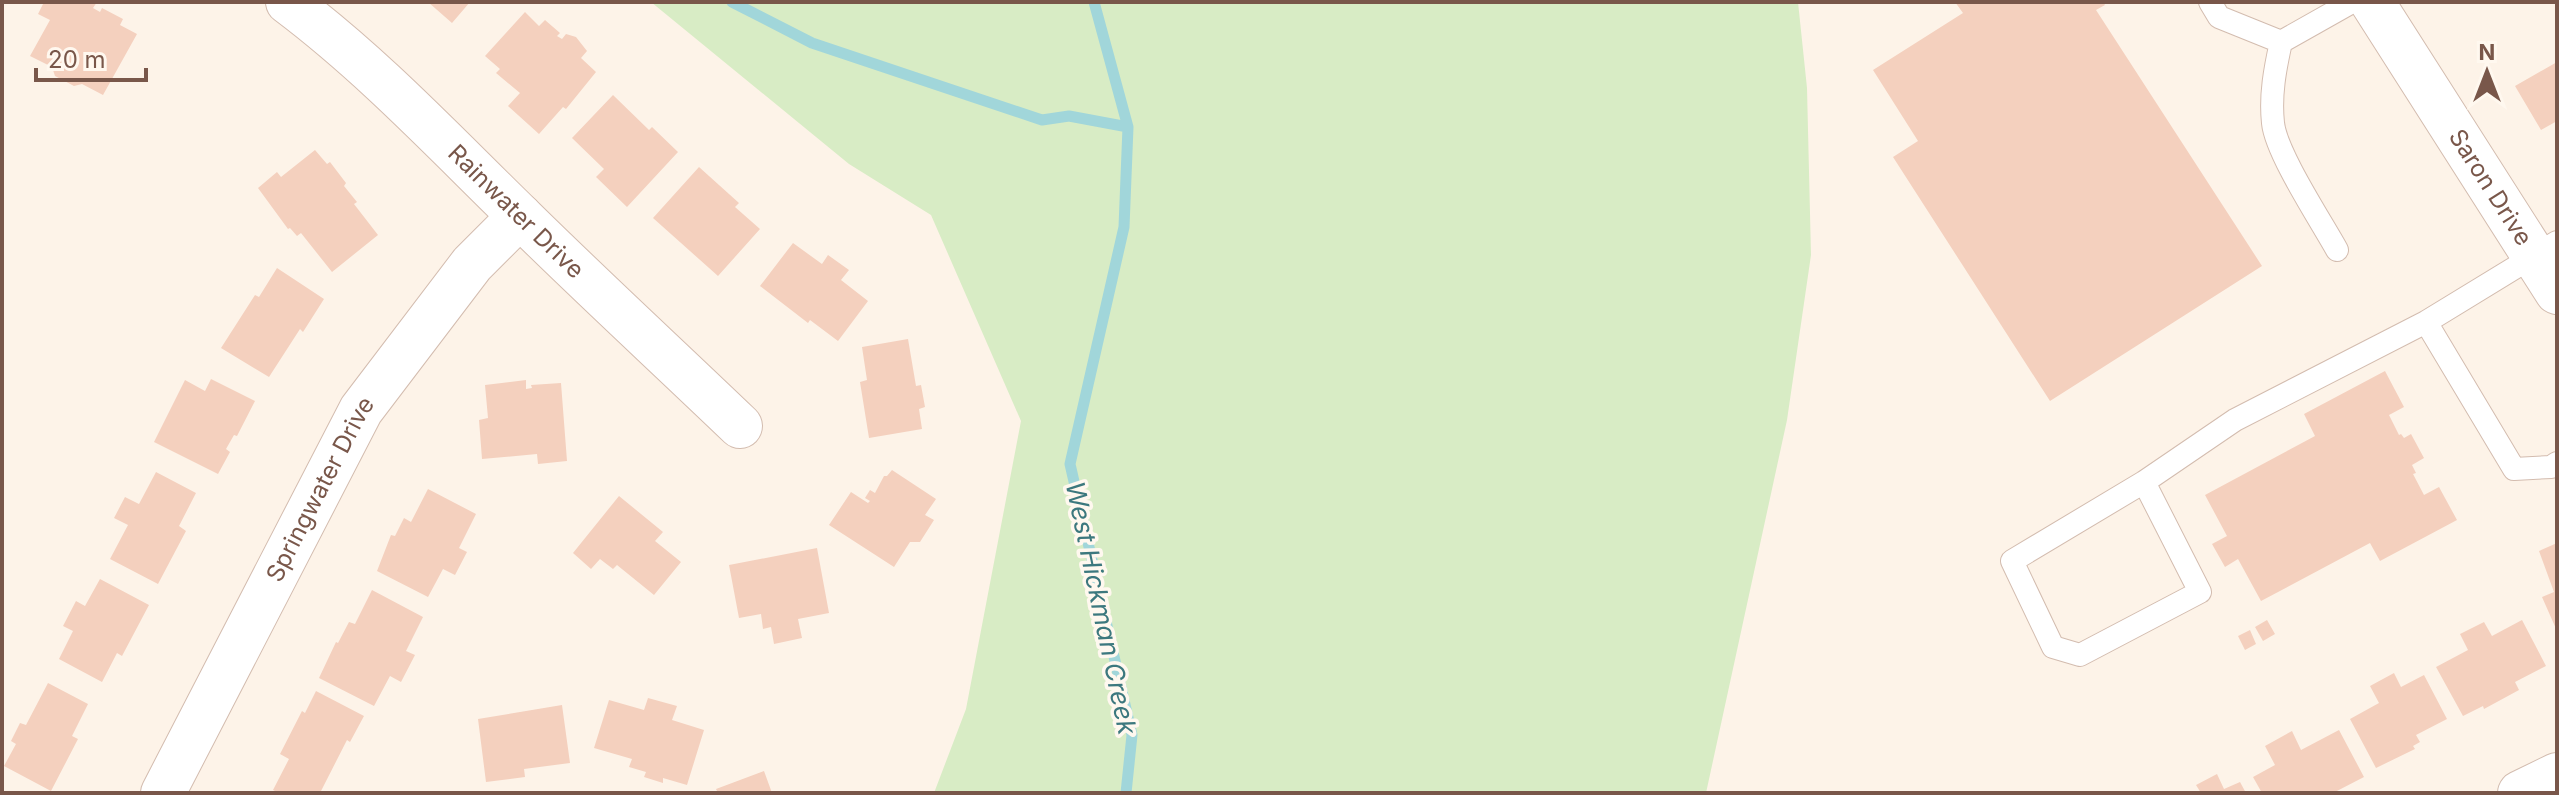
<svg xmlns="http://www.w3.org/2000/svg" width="2559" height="795" font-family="Inter,sans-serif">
<rect width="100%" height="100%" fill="#fdf3e8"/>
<path fill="#d8ecc5" d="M651,2H1798L1807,88L1811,255L1787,420L1706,793H934L966,709L1021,421L931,215L849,164Z"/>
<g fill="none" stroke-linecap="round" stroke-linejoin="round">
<path stroke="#a1d6da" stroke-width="11" d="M732,2L812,43L1042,120L1069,116L1128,127
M1094,2L1128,127L1124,227L1070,464L1132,735L1126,793"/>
</g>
<path fill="#f4d0be" d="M44,2H97L93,8L100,12L102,8L123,19L120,25L137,34L103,95L82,84L74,86L55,76L52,67L30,56L50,20L38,14Z
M428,2H470L452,23Z
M1955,2H2103L2105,5L2096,10L2262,266L2050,401L1893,157L1918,141L1873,70L1963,13Z
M525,12L539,26L545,20L560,33L557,36L562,39L566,34L576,37L587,51L581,58L596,72L566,109L563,107L539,134L508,106L520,93L496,73L500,69L485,56Z
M2557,62V121L2541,130L2515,86Z
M613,95L649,130L652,127L678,152L627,207L596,177L604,169L572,138Z
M315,150L327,164L330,162L346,183L344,186L357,202L354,204L378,235L332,272L301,233L297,236L290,228L288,229L258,188L277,172L281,177Z
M699,167L739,203L735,207L760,229L718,276L653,218Z
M793,243L822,264L828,255L849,270L841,280L868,301L838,341L810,320L808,323L760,286Z
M277,268L324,299L303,332L300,329L269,377L221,348L255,295L259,297Z
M908,339L916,386L921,385L925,407L919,409L922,429L869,438L860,382L867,380L862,347Z
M2385,371L2404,407L2389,415L2399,435L2401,434L2404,438L2411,434L2424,458L2412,465L2416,473L2413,474L2424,495L2439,487L2457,520L2380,561L2370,543L2261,601L2238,559L2225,567L2212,544L2227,536L2205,495L2315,436L2304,414Z
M211,379L255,401L237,436L234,435L226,449L230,452L218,474L154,442L185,380L205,391Z
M526,380V389L532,388L531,385L561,383L567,461L538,464L537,454L482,459L479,420L488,418L485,385Z
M892,470L936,499L925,515L934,520L920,542H910L894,567L829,525L851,492L868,503L870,501L865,498L870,490L875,493L884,476H887Z
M156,472L196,493L179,526L186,531L158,584L110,559L128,525L114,518L125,497L139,504Z
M428,489L476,514L459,548L467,552L455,575L443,569L428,597L377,571L391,535L395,536L404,518L411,522Z
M619,496L663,532L655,541L681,562L654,595L617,565L613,569L600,559L591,569L573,553Z
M2557,543V631L2542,597L2554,592L2539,551Z
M817,548L829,613L798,619L802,638L774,644L771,627L763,629L761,614L739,618L729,565Z
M100,579L149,605L122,656L117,653L102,682L59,659L73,631L63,626L76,601L85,606Z
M372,590L423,617L406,651L415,655L401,682L390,676L374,706L319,678L336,642L338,643L349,622L355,624Z
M2267,620L2275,634L2263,641L2255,627Z
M2522,620L2546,666L2515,682L2519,690L2484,709L2483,706L2463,716L2436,667L2468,650L2460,634L2484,622L2492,636Z
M2250,630L2256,644L2245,650L2238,636Z
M2394,673L2401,687L2424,675L2447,719L2416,735L2420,742L2413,746L2415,749L2376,768L2350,719L2379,703L2370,686Z
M48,683L88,704L72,736L78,739L51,791L4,766L16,744L11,741L20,723L26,725Z
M316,691L364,716L350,742L347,740L320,793H279L273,790L289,759L280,754L302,711L305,713Z
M648,698L677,706L672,720L704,730L687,785L663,778V783L644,777L646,772L629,767L632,759L594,748L609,700L644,710Z
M562,705L570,763L524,769L525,777L486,782L478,719Z
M2339,730L2364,777L2333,793H2262L2253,777L2275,765L2265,746L2292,731L2301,750Z
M764,771L772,793H718L716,789Z
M2217,774L2224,789L2240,782L2246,793H2201L2196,785Z"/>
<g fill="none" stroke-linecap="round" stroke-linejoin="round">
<defs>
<path id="service" d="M2210,2L2219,17L2281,42L2352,2
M2281,42C2275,69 2270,95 2273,123C2276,153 2321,221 2337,250
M2426,322L2514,469L2551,467L2557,463
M2144,482L2200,592L2080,655L2053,647L2012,561L2144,482L2235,420L2426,322L2557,242"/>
<g id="minor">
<path id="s1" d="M288,2C373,66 444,142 520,216C592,287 667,356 740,426"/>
<path id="s2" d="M163,793L361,410L472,264L520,216"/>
<path d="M2520,793L2557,775"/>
</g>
<g id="tertiary">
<path id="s3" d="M2372,2L2557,292"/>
</g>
</defs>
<use href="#service" stroke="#d3bcaf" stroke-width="24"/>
<use href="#minor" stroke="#d3bcaf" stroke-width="46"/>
<use href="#tertiary" stroke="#d3bcaf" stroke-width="46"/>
<use href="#service" stroke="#fff" stroke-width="22"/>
<use href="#minor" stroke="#fff" stroke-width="44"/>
<use href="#tertiary" stroke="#fff" stroke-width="44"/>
</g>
<g text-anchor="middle" stroke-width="7" stroke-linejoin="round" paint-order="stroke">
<g font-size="24" fill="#79574a" stroke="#fff8ef">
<text dy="8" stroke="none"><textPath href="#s3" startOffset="220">Saron Drive</textPath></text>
<text dy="8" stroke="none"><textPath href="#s1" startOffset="310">Rainwater Drive</textPath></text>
<text dy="8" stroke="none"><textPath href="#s2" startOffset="342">Springwater Drive</textPath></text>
</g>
<g font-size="26" font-style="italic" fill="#3c787e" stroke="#fff8ef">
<text transform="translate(1101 608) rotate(78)" y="9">West Hickman Creek</text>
</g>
</g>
<rect width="2559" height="795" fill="none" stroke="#79574a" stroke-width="8"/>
<g transform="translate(2487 72)" stroke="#fff8ef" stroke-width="6" paint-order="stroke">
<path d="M0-6L14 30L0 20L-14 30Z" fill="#79574a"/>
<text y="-12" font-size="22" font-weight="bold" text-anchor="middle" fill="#79574a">N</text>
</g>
<path d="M36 68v12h110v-12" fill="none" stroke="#79574a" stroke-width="4"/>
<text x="48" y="68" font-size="24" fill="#79574a" stroke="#fff8ef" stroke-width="6" paint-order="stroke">20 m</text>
</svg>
